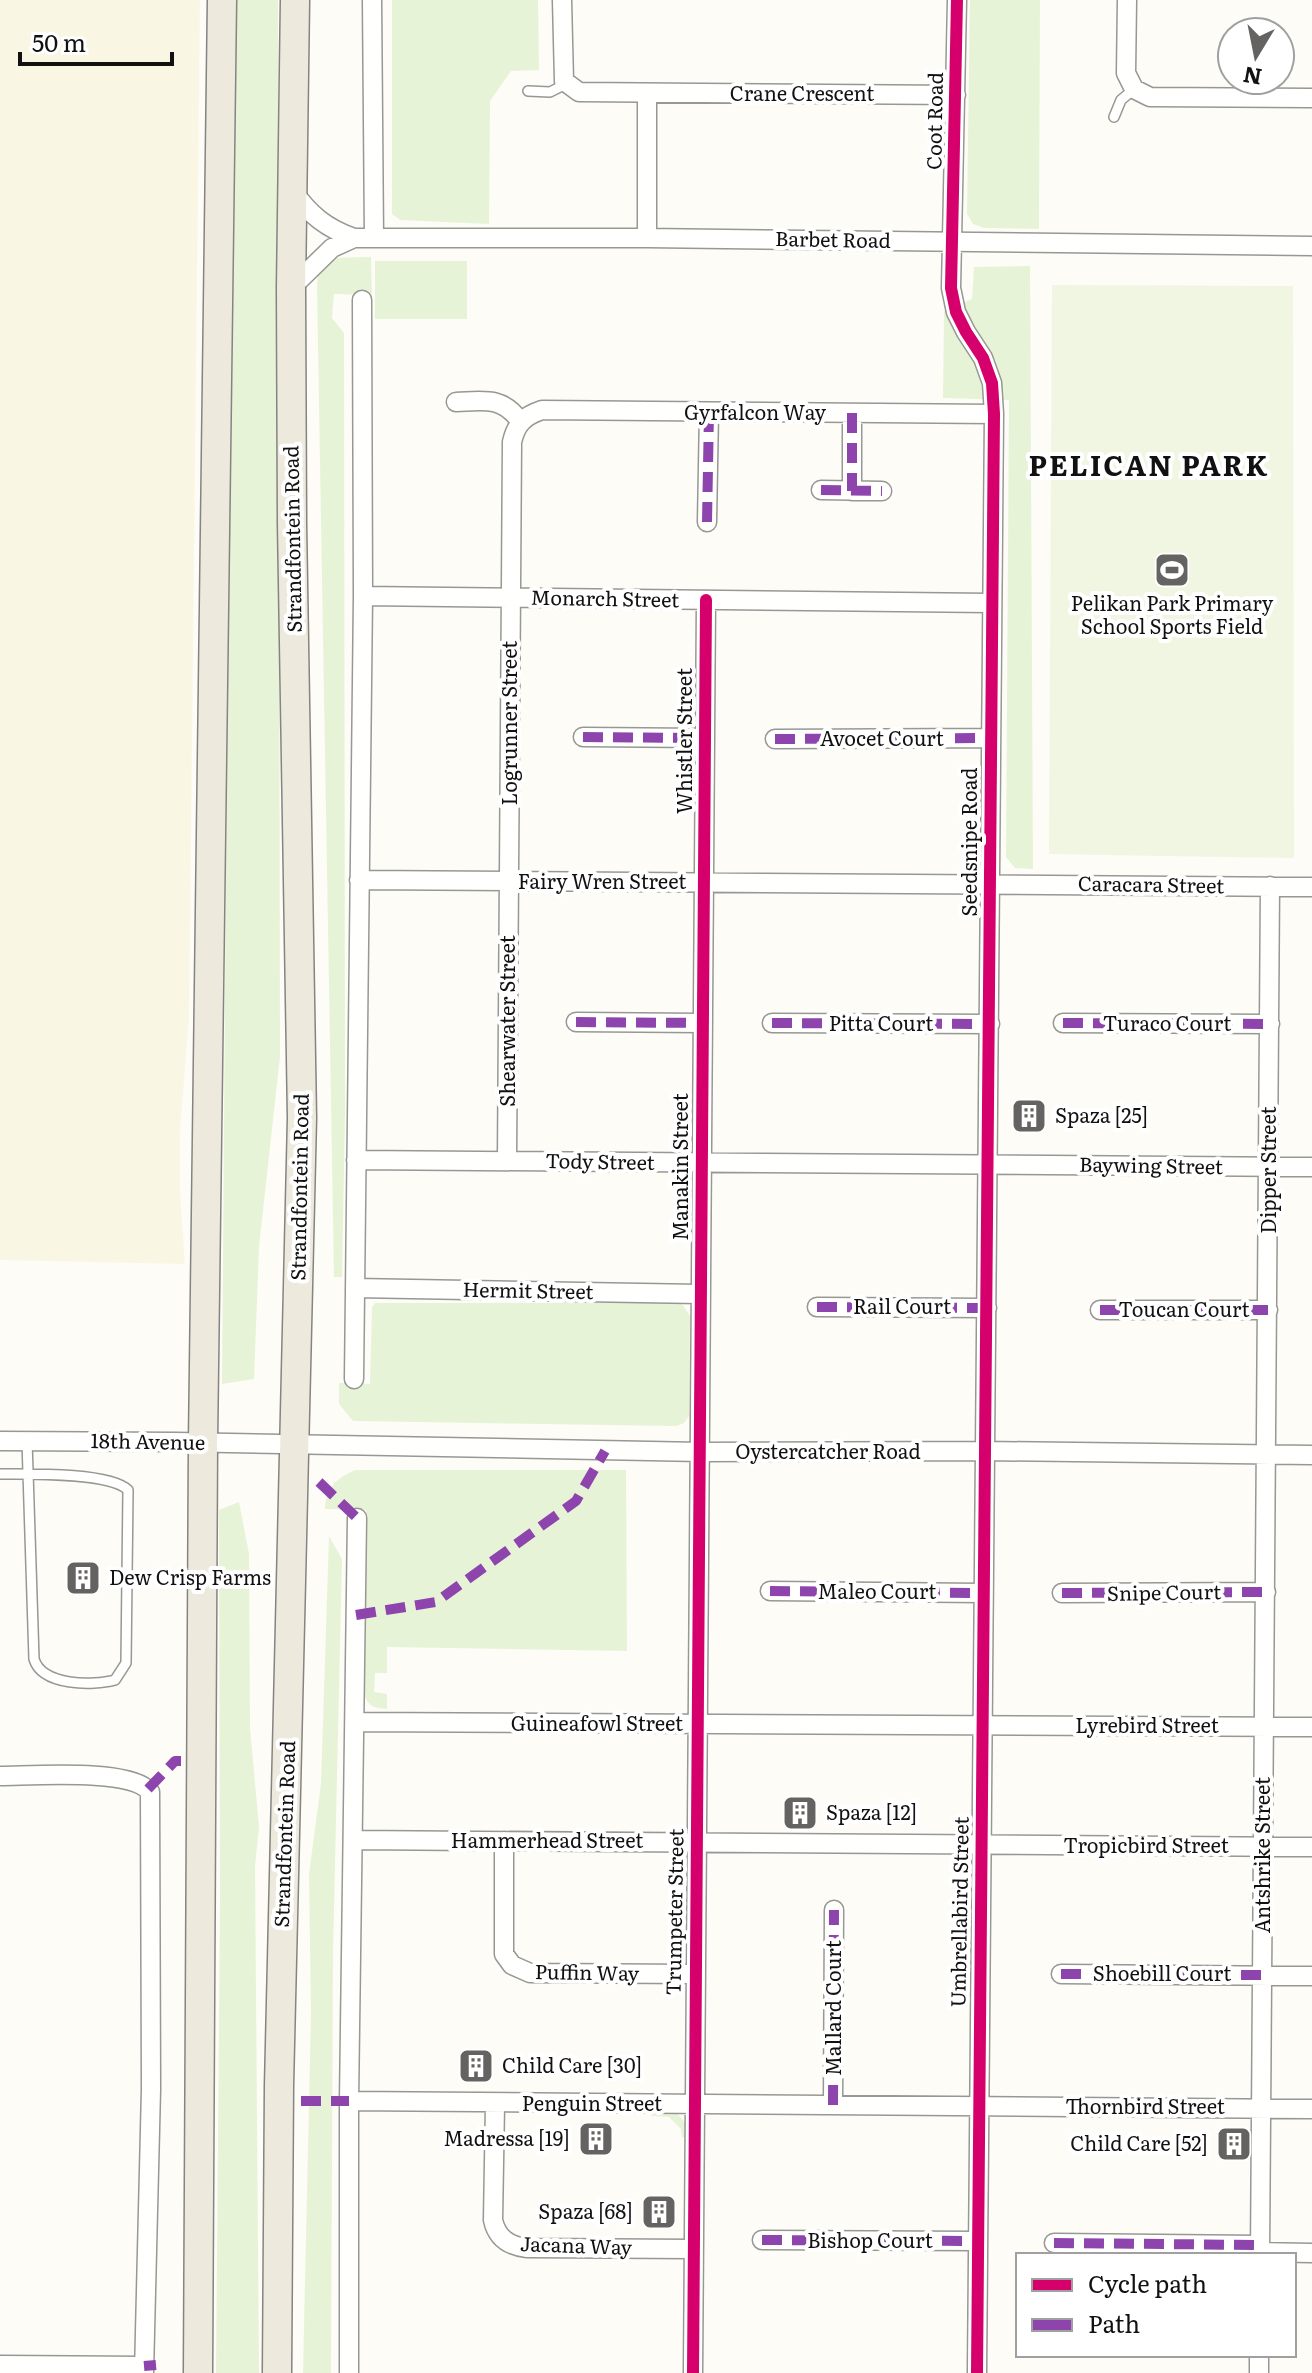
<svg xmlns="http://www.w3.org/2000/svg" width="1312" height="2373" font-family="Literata,serif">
<rect width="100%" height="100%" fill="#fdfcf7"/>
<path fill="#f9f7e4" d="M0,0H200L189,1017L180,1130V1193L185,1264L0,1260Z"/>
<path fill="#e7f3d7" d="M233,0H278L280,1056L259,1247L254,1379L222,1384Z
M392,0H538L539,70L511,71L490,101L489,224L400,220L392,214Z
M970,0H1040L1039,229L984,228L973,224L967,214Z
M371,257L372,295L334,294L332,318L344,333L345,1114L342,1277H334L317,287L318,270L327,258Z
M375,261H467V319H375Z
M1030,266L1033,869L1015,868L1006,857L1009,400L943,398L944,311L972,299L974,267Z
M375,1303H678L683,1305L690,1316L689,1416L684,1423L677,1426L353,1421L339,1404V1383L370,1384L372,1307Z
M355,1470H626L627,1651L387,1647V1673H375L374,1692L387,1694V1709C373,1708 367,1706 364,1692L366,1510L325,1509C326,1487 336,1479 355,1470Z
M239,1502L249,1554L250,1728L259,1827L255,1866L259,2373H216L220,1906L219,1510Z
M329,1536L342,1559L333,1951L331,2373H303L311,2013L309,1874L321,1784Z
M650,2111L676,2112L687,2125V2138L682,2137L681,2129L669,2117L651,2116Z"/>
<path fill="#f0f6e1" d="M1052,285L1293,286L1294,858L1049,854Z"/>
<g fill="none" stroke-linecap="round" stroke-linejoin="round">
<defs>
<path id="service" d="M528,91L550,92L566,84
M1114,117L1121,100L1134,89
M0,1474C27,1474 110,1472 128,1490L126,1663L115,1680C93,1686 42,1686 34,1659L27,1441"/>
<path id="minor" d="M372,0L374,238
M562,0L564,81L579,92L956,95
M957,0L951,288L956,312L966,332L983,358L992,383L994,414L977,2373
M1127,0L1126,73L1134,89L1150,97L1312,98
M293,191C310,215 326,228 354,238H647L1312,246
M647,238V93
M291,288L332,248L354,238
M456,402C484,401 502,396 520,421
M852,413V491
M821,490L882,491
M707,522L709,412
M363,596L991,603
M583,737L704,738
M775,739L990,738
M359,880L1312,887
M576,1022L702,1023
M772,1023L990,1024
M1063,1023L1270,1024
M356,1160L1312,1167
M507,1160L512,442C516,424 524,416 542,410L994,414
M355,1288L700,1294
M817,1307L987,1308
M1100,1310H1268
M354,1379L363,596L362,300
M0,1441L176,1442L701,1452L986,1451L1312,1455
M770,1591L983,1593
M1062,1593L1266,1592
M355,1722L1312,1727
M0,1776C31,1776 132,1768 150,1792L151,2089L144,2373
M354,1840L1312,1847
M504,1841V1954L512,1965L530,1973L694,1974
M1061,1974L1312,1976
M349,2101L1312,2109
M495,2104L493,2220C497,2238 509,2246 527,2248L693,2249
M833,2105L834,1910
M762,2240L978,2241
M1054,2243L1260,2245
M1260,2252L1312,2253
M1260,2255L1270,886
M0,2365L144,2366
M349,2373V2101L357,1518
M693,2373L706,600
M1259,2373V2355"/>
<path id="primary" d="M198,2373L203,1442L222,0
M277,2373L279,2086L302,1118L292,523L291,288L295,0"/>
</defs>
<use href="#service" stroke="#979795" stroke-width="12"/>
<use href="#minor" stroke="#979795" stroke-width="21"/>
<use href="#primary" stroke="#858482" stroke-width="31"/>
<use href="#service" stroke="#fffffe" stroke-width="9"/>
<use href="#minor" stroke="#fffffe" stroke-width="18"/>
<use href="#primary" stroke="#ede9dc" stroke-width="28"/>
<path stroke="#8e44ad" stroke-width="10" stroke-dasharray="20 10" stroke-linecap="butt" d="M852,413V491
M821,490L882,491
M707,522L709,412
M583,737L704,738
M775,739L990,738
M576,1022L702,1023
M772,1023L990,1024
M1063,1023L1270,1024
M817,1307L987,1308
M1100,1310H1268
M319,1482L357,1518
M770,1591L983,1593
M1062,1593L1266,1592
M356,1615L436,1602L576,1501L605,1451
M148,1789L175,1761H181
M1061,1974L1263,1975
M301,2101H349
M833,2105L834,1910
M762,2240L978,2241
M1054,2243L1260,2245
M144,2366L156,2365"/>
<defs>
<path id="cycleway" d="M957,0L951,288L956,312L966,332L983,358L992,383L994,414L977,2373
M693,2373L706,600"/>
</defs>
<use href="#cycleway" stroke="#fff" stroke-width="17"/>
<use href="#cycleway" stroke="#d6006c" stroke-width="12"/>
</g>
<defs>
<symbol id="stadium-square" viewBox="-11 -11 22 22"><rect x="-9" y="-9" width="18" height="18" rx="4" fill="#646362" stroke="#fff"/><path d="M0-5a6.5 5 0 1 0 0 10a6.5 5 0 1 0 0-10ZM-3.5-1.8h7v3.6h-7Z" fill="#fff"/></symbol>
<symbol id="building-square" viewBox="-11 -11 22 22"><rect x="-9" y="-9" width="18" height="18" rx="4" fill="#646362" stroke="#fff"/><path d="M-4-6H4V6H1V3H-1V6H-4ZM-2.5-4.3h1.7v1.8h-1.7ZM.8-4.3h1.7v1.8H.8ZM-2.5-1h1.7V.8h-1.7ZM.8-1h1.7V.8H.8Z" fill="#fff"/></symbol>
</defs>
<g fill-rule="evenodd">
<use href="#stadium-square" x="1152" y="550" width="40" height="40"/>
<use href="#building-square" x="1009" y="1096" width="40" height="40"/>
<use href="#building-square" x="63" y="1558" width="40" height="40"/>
<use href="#building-square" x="780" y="1793" width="40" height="40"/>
<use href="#building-square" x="456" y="2046" width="40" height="40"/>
<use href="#building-square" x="576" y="2119" width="40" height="40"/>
<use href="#building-square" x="1214" y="2124" width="40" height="40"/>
<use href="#building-square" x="639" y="2192" width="40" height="40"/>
</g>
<g text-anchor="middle" stroke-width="8" stroke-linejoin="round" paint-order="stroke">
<g font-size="20" fill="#111" stroke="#fff">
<text x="802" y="101">Crane Crescent</text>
<text transform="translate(935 121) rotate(-89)" y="7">Coot Road</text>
<text transform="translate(833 240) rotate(1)" y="7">Barbet Road</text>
<text x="755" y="420">Gyrfalcon Way</text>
<text transform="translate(293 539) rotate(-91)" y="7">Strandfontein Road</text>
<text transform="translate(605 599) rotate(1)" y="7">Monarch Street</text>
<text transform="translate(510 723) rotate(-90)" y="7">Logrunner Street</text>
<text x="882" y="746">Avocet Court</text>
<text transform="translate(685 741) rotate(-90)" y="7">Whistler Street</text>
<text transform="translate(970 842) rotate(-90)" y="7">Seedsnipe Road</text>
<text x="602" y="889">Fairy Wren Street</text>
<text transform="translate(1151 885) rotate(1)" y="7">Caracara Street</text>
<text transform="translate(508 1021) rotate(-90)" y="7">Shearwater Street</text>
<text x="881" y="1031">Pitta Court</text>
<text x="1167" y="1031">Turaco Court</text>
<text transform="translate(600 1162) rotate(1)" y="7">Tody Street</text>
<text transform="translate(1151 1166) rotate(1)" y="7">Baywing Street</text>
<text transform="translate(681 1167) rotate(-90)" y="7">Manakin Street</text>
<text transform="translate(1269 1170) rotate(-90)" y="7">Dipper Street</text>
<text transform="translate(300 1187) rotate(-89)" y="7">Strandfontein Road</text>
<text transform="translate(528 1291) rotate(1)" y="7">Hermit Street</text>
<text x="902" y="1314">Rail Court</text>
<text x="1184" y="1317">Toucan Court</text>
<text transform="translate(148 1442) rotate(1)" y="7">18th Avenue</text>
<text x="828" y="1459">Oystercatcher Road</text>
<text x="877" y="1599">Maleo Court</text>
<text transform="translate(1164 1593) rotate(-1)" y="7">Snipe Court</text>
<text x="597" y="1731">Guineafowl Street</text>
<text x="1147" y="1733">Lyrebird Street</text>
<text transform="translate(285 1834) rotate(-88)" y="7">Strandfontein Road</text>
<text x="547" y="1848">Hammerhead Street</text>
<text x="1146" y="1853">Tropicbird Street</text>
<text transform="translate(1263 1855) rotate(-90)" y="7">Antshrike Street</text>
<text transform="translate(675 1912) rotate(-89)" y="7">Trumpeter Street</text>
<text transform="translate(960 1912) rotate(-89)" y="7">Umbrellabird Street</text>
<text transform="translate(587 1973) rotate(1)" y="7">Puffin Way</text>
<text x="1162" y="1981">Shoebill Court</text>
<text transform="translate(834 2008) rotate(-90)" y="7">Mallard Court</text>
<text x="592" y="2111">Penguin Street</text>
<text x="1145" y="2114">Thornbird Street</text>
<text x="870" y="2248">Bishop Court</text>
<text transform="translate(576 2246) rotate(2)" y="7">Jacana Way</text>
</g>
<g font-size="20" fill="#111" stroke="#fff" text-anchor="start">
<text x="1172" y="611" text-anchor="middle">Pelikan Park Primary<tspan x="1172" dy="23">School Sports Field</tspan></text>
<text x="1055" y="1123">Spaza [25]</text>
<text x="109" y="1585">Dew Crisp Farms</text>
<text x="826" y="1820">Spaza [12]</text>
<text x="502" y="2073">Child Care [30]</text>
<text x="570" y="2146" text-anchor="end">Madressa [19]</text>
<text x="1208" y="2151" text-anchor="end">Child Care [52]</text>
<text x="633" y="2219" text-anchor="end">Spaza [68]</text>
</g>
<g font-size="28" font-weight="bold" letter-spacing="2" fill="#111" stroke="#fff">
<text x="1149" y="476">PELICAN PARK</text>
</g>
</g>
<rect x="1016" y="2253" width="280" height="104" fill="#ffffff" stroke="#a0a0a0" stroke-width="2"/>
<rect x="1032" y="2279" width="40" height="12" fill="#d6006c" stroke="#a0a0a0" stroke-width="2"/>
<text x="1088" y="2293" font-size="24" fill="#111111">Cycle path</text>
<rect x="1032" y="2319" width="40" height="12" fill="#8e44ad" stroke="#a0a0a0" stroke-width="2"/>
<text x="1088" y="2333" font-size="24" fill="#111111">Path</text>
<g transform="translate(1256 56) rotate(190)"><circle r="38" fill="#ffffff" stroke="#a0a0a0" stroke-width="2"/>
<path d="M0-6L14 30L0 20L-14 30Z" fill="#646362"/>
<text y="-12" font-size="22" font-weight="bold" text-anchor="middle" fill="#111111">N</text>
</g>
<path d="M20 52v12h152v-12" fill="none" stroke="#111111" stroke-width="4"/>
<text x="32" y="52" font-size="24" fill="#111111" stroke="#ffffff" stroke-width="6" paint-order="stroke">50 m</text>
</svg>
